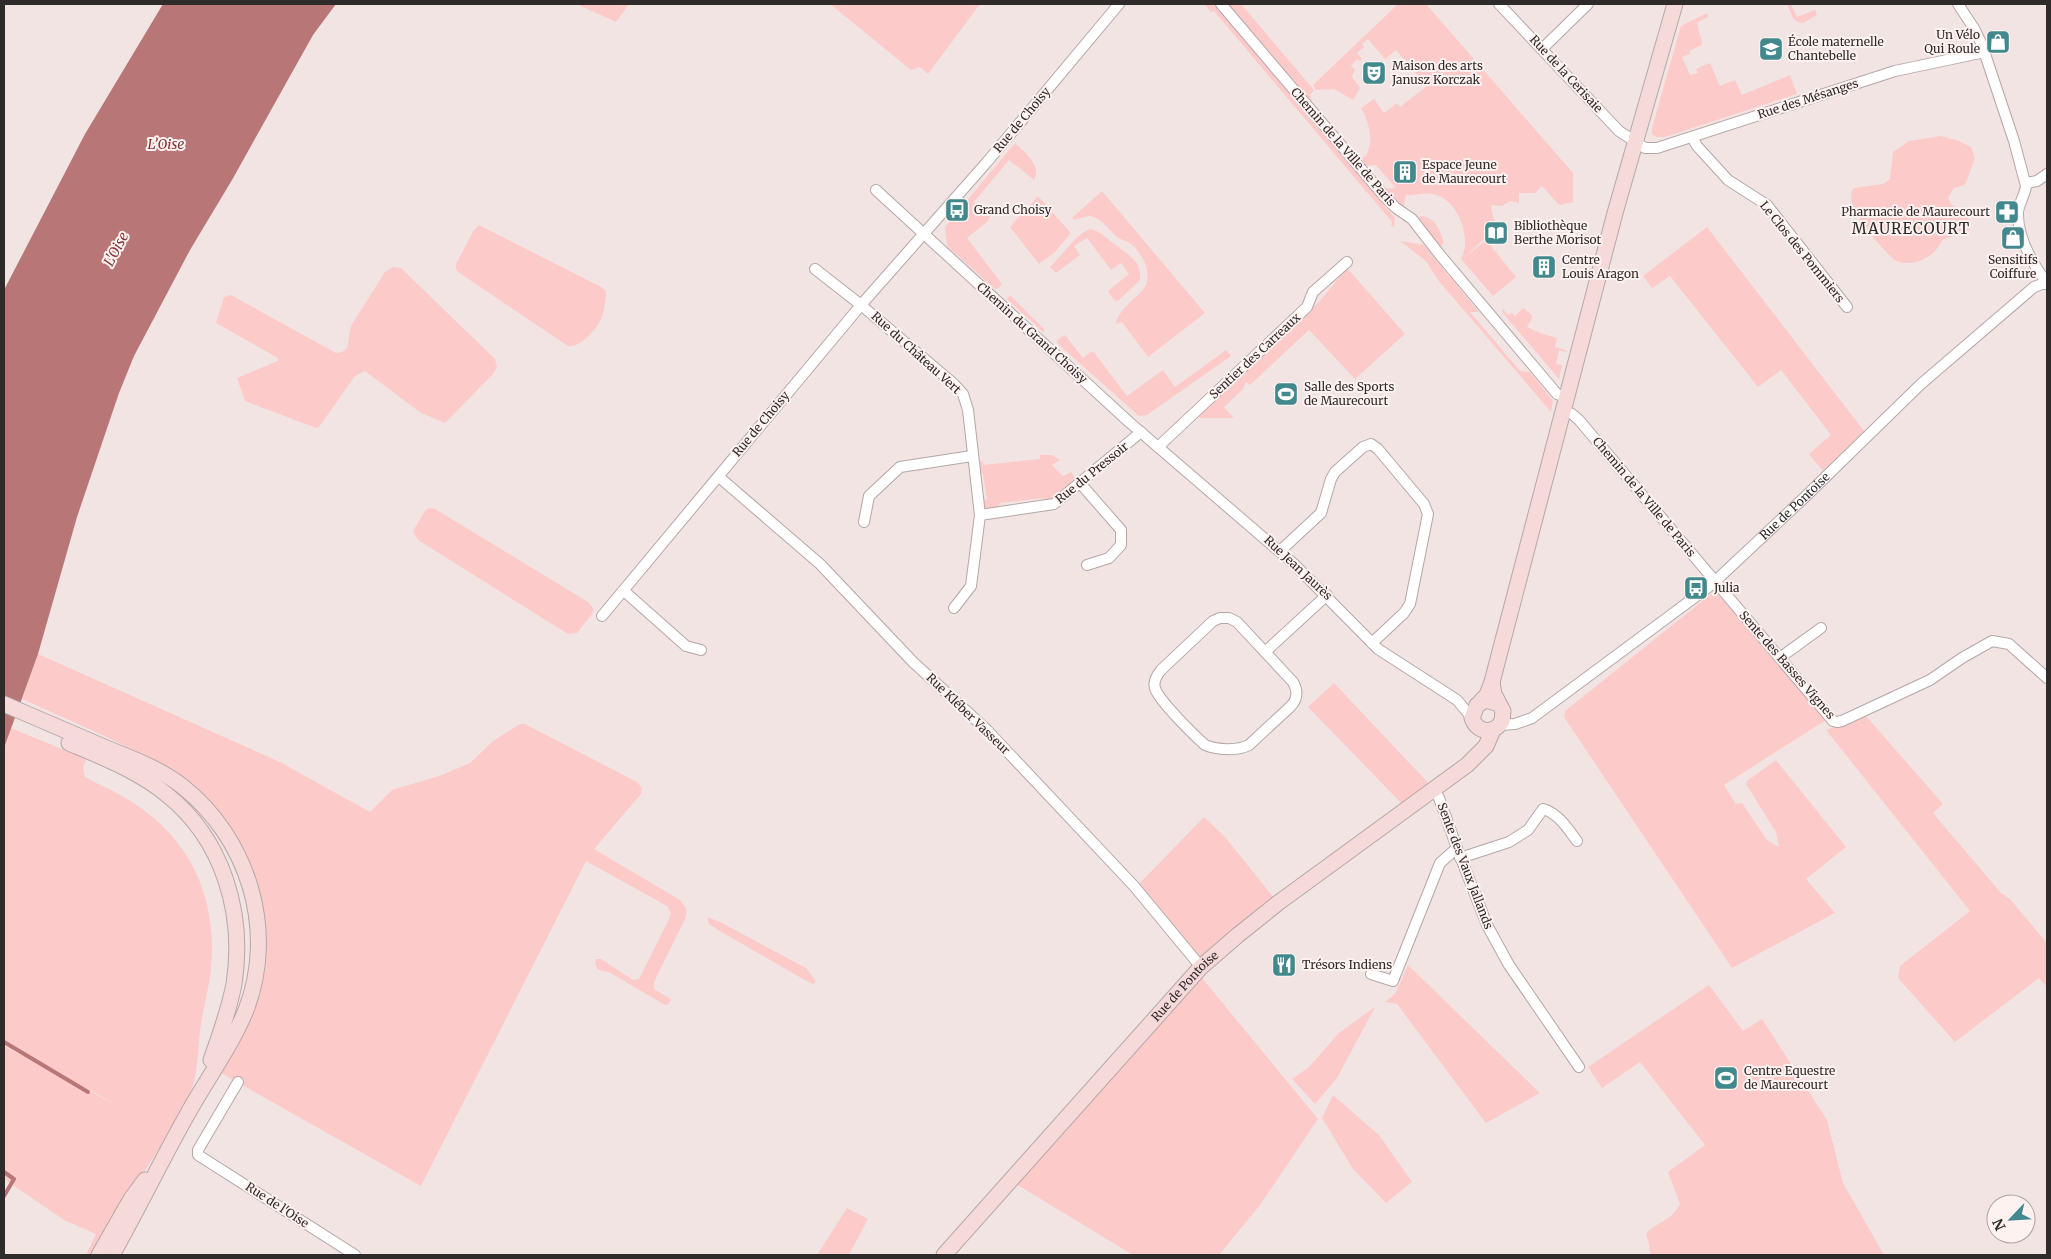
<svg xmlns="http://www.w3.org/2000/svg" width="2051" height="1259" font-family="Merriweather,serif">
<rect width="100%" height="100%" fill="#f2e4e3"/>
<path fill="#fccbc9" d="M576,4H629L616,22Z
M830,4H980L928,74L920,67L911,70Z
M1204,4H1215L1395,218L1394,227L1391,226L1392,222L1214,11L1211,12Z
M1226,4H1241L1314,90L1310,95L1313,105Z
M1398,4H1426L1573,173V202L1559,205L1542,186L1535,193H1519V203L1510,201L1502,206L1492,205L1491,208L1495,223L1489,229L1491,232L1465,257L1486,240L1516,277L1493,296L1461,259C1463,255 1465,249 1465,244C1466,225 1454,198 1433,194C1425,192 1414,196 1406,195L1403,210L1381,189L1396,188L1376,165L1362,166L1355,155L1365,157C1375,143 1369,122 1361,108L1374,99L1384,113L1397,103L1400,107L1427,86L1396,50L1385,59L1368,39L1362,44L1364,47L1357,53L1362,59L1360,61L1358,59L1351,65L1355,70L1352,77L1360,88L1353,100L1334,89L1316,90L1313,85Z
M1787,4H1791L1797,17L1815,10L1817,15L1803,23L1797,22L1793,18Z
M1707,13L1708,17L1698,22C1696,31 1703,37 1702,45L1689,51L1690,54L1682,57L1690,75L1698,73L1696,69L1710,63L1720,86L1735,80L1742,95L1790,75L1797,94L1665,137H1656L1652,134V128L1681,26Z
M1941,136L1959,141L1971,147L1975,158L1965,185L1954,188L1948,198L1951,204L1971,221L1969,230L1942,240C1936,257 1912,269 1894,260C1883,248 1839,205 1854,188L1883,184L1890,179L1893,152L1909,141Z
M1015,143C1025,152 1042,165 1034,180L1009,160L974,202L990,216L988,221L967,238L1002,284L999,288L995,289L947,246L945,227Z
M1102,191L1205,313L1148,357L1122,322L1116,324C1119,305 1144,296 1147,281C1150,268 1141,252 1131,244C1127,241 1121,240 1117,237C1109,230 1102,218 1090,216C1085,216 1079,219 1075,220L1072,218Z
M1038,196L1070,232V234L1055,252L1039,264L1010,227Z
M1420,216C1435,217 1439,228 1444,242L1440,248L1418,218Z
M479,225L601,287L606,291C606,300 604,315 599,323C593,333 579,348 568,346L458,272L456,269V264L474,230Z
M1707,227L1864,431L1823,471L1809,454L1831,435L1781,370L1758,387L1670,276L1652,288L1643,276Z
M1091,229C1102,232 1108,240 1117,246C1130,256 1142,262 1140,280L1118,301L1114,300L1108,291L1129,274L1121,263L1111,270L1087,238L1074,246L1080,255L1056,273L1050,267C1062,256 1077,232 1091,229Z
M1400,241L1424,245L1449,276L1458,281L1459,288L1479,312H1470L1520,371L1530,372L1553,401L1551,412L1438,280L1426,261Z
M393,267L401,268L495,359L497,367L493,374L445,423L421,413L365,371L355,376L319,427L316,428L245,401L237,378L278,361V358L216,323L224,297L231,295L336,353L342,352L347,348L351,326L385,272Z
M1347,268L1405,334L1355,379L1309,330L1250,385L1246,382L1243,389L1224,407L1234,418H1200L1196,415L1319,302Z
M1010,295L1045,330L1043,332L1007,299Z
M1523,308L1532,315V319L1527,327L1540,333L1557,338L1555,347L1566,350V352L1559,350L1556,364L1562,365L1559,379L1502,312L1503,309L1508,315L1512,313L1515,316Z
M1065,335L1083,358L1093,351L1127,396L1163,370L1175,387L1226,350L1231,356L1147,415L1139,416L1058,344L1057,340Z
M1040,455H1052L1060,460L1052,465L1063,476L1071,472L1077,481L1057,497L1039,507L1044,498L1000,503L995,513L986,514L977,496L987,500L983,474L974,471L977,463L983,461V465L1040,459Z
M428,508L435,509L588,602L594,609L592,614L577,633L568,634L418,540L413,531L425,511Z
M1715,591L1826,720L1724,785L1736,804L1742,803L1767,840L1779,847L1776,832L1746,784L1747,781L1776,760L1846,847L1806,879L1835,913L1732,968L1564,717L1565,711Z
M38,654L280,762L370,812L392,790L442,775L470,763L493,741L520,724H525L637,782L642,788L641,794L594,849L680,900L687,910L686,917L654,982V989L671,999L669,1004L665,1005L609,972L598,970L595,963L596,959H601L633,980L639,979L669,919L671,913L667,906L586,861L421,1186L221,1073L240,1038L256,998L249,869L161,764L109,738L22,699Z
M1334,683L1434,789L1407,809L1308,707Z
M1866,716L1943,804L1933,813L2001,893L2010,899L2047,943V987L2039,978L1955,1042L1898,978L1900,966L1970,911L1826,730Z
M11,728L86,759L83,769L85,777C97,784 110,789 122,796C191,835 220,899 210,977C208,991 204,1004 202,1018C197,1043 200,1072 189,1096C163,1152 120,1199 94,1255H86L96,1234L64,1220L4,1179V1046L114,1104L97,1094L4,1045V748Z
M1204,817L1225,837L1274,898L1247,918L1200,957L1139,884Z
M707,917L720,922L806,968L816,981L813,984L803,979L718,930L709,924Z
M1408,965L1540,1093L1486,1123L1397,1004L1385,1002L1395,994Z
M1202,978L1318,1119L1260,1205L1219,1255H1133L1016,1184Z
M1709,985L1743,1031L1762,1019L1827,1120L1843,1183L1884,1255H1648L1650,1254L1649,1244L1646,1234C1658,1220 1670,1223 1680,1204L1668,1172L1705,1145L1640,1062L1602,1088L1588,1067Z
M1375,1007L1337,1078L1315,1104L1292,1079L1309,1067L1339,1033Z
M1333,1095L1379,1135L1412,1182L1386,1203L1353,1169L1322,1118Z
M847,1208L868,1219L849,1255H817Z"/>
<path fill="#b87776" d="M163,4H336L313,35L232,180L190,250L134,356L119,393L77,517L38,654L4,748V290L85,134Z"/>
<g fill="none" stroke-linecap="round" stroke-linejoin="round">
<path stroke="#b87776" stroke-width="4" d="M4,1042L88,1092
M4,1172L14,1179L4,1196"/>
<defs>
<g id="street">
<path d="M1221,4L1385,197L1396,208L1412,219L1440,255L1557,394L1566,397"/>
<path d="M1499,4L1619,131L1645,148H1657L1895,71L1985,52"/>
<path d="M1958,4L1975,30L1982,45L2014,141L2026,186C2025,195 2019,203 2018,212C2017,238 2032,263 2047,283"/>
<path d="M1542,49L1588,4"/>
<path d="M1692,137L1697,146L1728,180L1767,205L1847,307"/>
<path d="M2026,183L2037,181L2047,174"/>
<path d="M876,190L1129,422L1294,564L1378,649L1457,700L1472,718"/>
<path d="M815,269L861,305L954,384L963,394L968,410L980,515L971,586L954,608"/>
<path d="M1563,410L1572,414L1579,420L1833,721L1837,722L1842,721L1930,680L1962,658L1992,641L2009,644L2047,678"/>
<path d="M1158,447L1307,307L1313,292L1347,262"/>
<path d="M719,477L820,564L913,662L987,730L1134,886L1201,967"/>
<path d="M1080,483L1121,530V545L1109,558L1087,565"/>
<path d="M980,515L1054,504L1141,432"/>
<path d="M864,522L869,496L900,467L972,456"/>
<path d="M1280,551L1321,513L1331,479L1335,472L1363,447L1371,444L1378,449L1424,504L1428,514L1410,604L1404,613L1372,643"/>
<path d="M624,591L686,646L701,650"/>
<path d="M602,616L861,305L987,162L1119,4"/>
<path d="M1220,618H1229L1237,622L1293,682C1298,691 1298,699 1290,707L1249,745C1238,751 1217,750 1205,745C1195,736 1158,700 1155,688C1153,682 1157,675 1161,670L1213,621Z"/>
<path d="M1265,652L1327,595"/>
<path d="M1781,657L1821,628"/>
<path id="s1" d="M1500,725L1515,724L1532,718L1710,586L1805,497L1921,384L2034,287L2042,284H2047"/>
<path d="M1434,789L1439,798L1457,848L1487,925L1509,965L1579,1067"/>
<path d="M1460,858L1509,842L1528,830L1543,809C1558,813 1568,829 1577,841"/>
<path d="M1371,974L1393,981L1440,863L1457,848"/>
<path d="M238,1082L198,1150V1155L355,1255"/>
</g>
<g id="secondary">
<path d="M1492,682L1494,694L1503,711L1502,721C1494,735 1477,733 1472,718L1477,705L1486,700L1499,704"/>
<path d="M1481,701L1487,695L1492,682L1615,213L1675,4"/>
<path d="M4,704C37,718 71,733 104,747C131,758 159,768 182,786C248,838 277,930 246,1010C231,1047 206,1080 187,1115C161,1161 138,1209 112,1255"/>
<path d="M69,743C102,757 138,771 166,794C223,839 245,913 234,984C229,1010 220,1035 211,1060"/>
<path d="M99,1255L131,1199L145,1180"/>
<path id="s2" d="M944,1255L1201,967L1238,935L1278,903L1467,765L1486,746L1493,730"/>
</g>
</defs>
<use href="#street" stroke="#b5a7a7" stroke-width="12"/>
<use href="#secondary" stroke="#b5a7a7" stroke-width="17"/>
<use href="#street" stroke="#fff" stroke-width="10"/>
<use href="#secondary" stroke="#f6d9d9" stroke-width="15"/>
</g>
<defs>
<symbol id="shop-square" viewBox="-11 -11 22 22"><rect x="-9" y="-9" width="18" height="18" rx="4" fill="#42898e" stroke="#fef2f1"/><path d="M-5-2.5h2.3a2.7 3.5 0 0 1 5.4 0H5L5.5 6h-11ZM-1.5-2.5h3a1.5 2.3 0 0 0-3 0Z" fill="#fff"/></symbol>
<symbol id="school-square" viewBox="-11 -11 22 22"><rect x="-9" y="-9" width="18" height="18" rx="4" fill="#42898e" stroke="#fef2f1"/><path d="M0-5L7-2L0 1L-7-2ZM-4 1L0 2.5L4 1V4Q0 6-4 4Z" fill="#fff"/></symbol>
<symbol id="theatre-square" viewBox="-11 -11 22 22"><rect x="-9" y="-9" width="18" height="18" rx="4" fill="#42898e" stroke="#fef2f1"/><path d="M-5-5.5Q0-4 5-5.5V0Q5 5 0 6Q-5 5-5 0ZM-3.3-2.5H-1v1.5H-3.3ZM1-2.5H3.3v1.5H1ZM-2.8 1Q0 5.5 2.8 1Z" fill="#fff"/></symbol>
<symbol id="building-square" viewBox="-11 -11 22 22"><rect x="-9" y="-9" width="18" height="18" rx="4" fill="#42898e" stroke="#fef2f1"/><path d="M-4-6H4V6H1V3H-1V6H-4ZM-2.5-4.3h1.7v1.8h-1.7ZM.8-4.3h1.7v1.8H.8ZM-2.5-1h1.7V.8h-1.7ZM.8-1h1.7V.8H.8Z" fill="#fff"/></symbol>
<symbol id="bus-square" viewBox="-11 -11 22 22"><rect x="-9" y="-9" width="18" height="18" rx="4" fill="#42898e" stroke="#fef2f1"/><path d="M-5-6H5V4H4V6H2V4H-2V6H-4V4H-5ZM-3.5-4V0h7V-4ZM-3.5 1.2v1.5H-2V1.2ZM2 1.2v1.5H3.5V1.2Z" fill="#fff"/></symbol>
<symbol id="pharmacy-square" viewBox="-11 -11 22 22"><rect x="-9" y="-9" width="18" height="18" rx="4" fill="#42898e" stroke="#fef2f1"/><path d="M-2-6h4v4h4v4h-4v4h-4v-4h-4v-4h4Z" fill="#fff"/></symbol>
<symbol id="library-square" viewBox="-11 -11 22 22"><rect x="-9" y="-9" width="18" height="18" rx="4" fill="#42898e" stroke="#fef2f1"/><path d="M-6-4Q-3-5.5-.7-3.5V5Q-3 3-6 4ZM6-4Q3-5.5 .7-3.5V5Q3 3 6 4Z" fill="#fff"/></symbol>
<symbol id="stadium-square" viewBox="-11 -11 22 22"><rect x="-9" y="-9" width="18" height="18" rx="4" fill="#42898e" stroke="#fef2f1"/><path d="M0-5a6.5 5 0 1 0 0 10a6.5 5 0 1 0 0-10ZM-3.5-1.8h7v3.6h-7Z" fill="#fff"/></symbol>
<symbol id="restaurant-square" viewBox="-11 -11 22 22"><rect x="-9" y="-9" width="18" height="18" rx="4" fill="#42898e" stroke="#fef2f1"/><path d="M-5-6h1v4h1v-4h1v4h1v-4h1v5L-1.5 .5V6h-2V.5L-5-1ZM5-6V6H3V1.5H1.5Q1.5-4 5-6Z" fill="#fff"/></symbol>
</defs>
<g fill-rule="evenodd">
<use href="#shop-square" x="1984" y="28" width="28" height="28"/>
<use href="#school-square" x="1757" y="35" width="28" height="28"/>
<use href="#theatre-square" x="1360" y="59" width="28" height="28"/>
<use href="#building-square" x="1391" y="158" width="28" height="28"/>
<use href="#bus-square" x="943" y="196" width="28" height="28"/>
<use href="#pharmacy-square" x="1993" y="198" width="28" height="28"/>
<use href="#library-square" x="1482" y="219" width="28" height="28"/>
<use href="#shop-square" x="1999" y="224" width="28" height="28"/>
<use href="#building-square" x="1530" y="253" width="28" height="28"/>
<use href="#stadium-square" x="1272" y="380" width="28" height="28"/>
<use href="#bus-square" x="1682" y="574" width="28" height="28"/>
<use href="#restaurant-square" x="1270" y="951" width="28" height="28"/>
<use href="#stadium-square" x="1712" y="1064" width="28" height="28"/>
</g>
<g text-anchor="middle" stroke-width="4" stroke-linejoin="round" paint-order="stroke">
<g font-size="12" fill="#302b2b" stroke="#fef2f1" text-anchor="start">
<text x="1980" y="39" text-anchor="end">Un Vélo<tspan x="1980" dy="14">Qui Roule</tspan></text>
<text x="1788" y="46">École maternelle<tspan x="1788" dy="14">Chantebelle</tspan></text>
<text x="1392" y="70">Maison des arts<tspan x="1392" dy="14">Janusz Korczak</tspan></text>
<text x="1422" y="169">Espace Jeune<tspan x="1422" dy="14">de Maurecourt</tspan></text>
<text x="974" y="214">Grand Choisy</text>
<text x="1990" y="216" text-anchor="end">Pharmacie de Maurecourt</text>
<text x="1514" y="230">Bibliothèque<tspan x="1514" dy="14">Berthe Morisot</tspan></text>
<text x="1562" y="264">Centre<tspan x="1562" dy="14">Louis Aragon</tspan></text>
<text x="2013" y="264" text-anchor="middle">Sensitifs<tspan x="2013" dy="14">Coiffure</tspan></text>
<text x="1304" y="391">Salle des Sports<tspan x="1304" dy="14">de Maurecourt</tspan></text>
<text x="1714" y="592">Julia</text>
<text x="1302" y="969">Trésors Indiens</text>
<text x="1744" y="1075">Centre Equestre<tspan x="1744" dy="14">de Maurecourt</tspan></text>
</g>
<g font-size="12" fill="#302b2b" stroke="#fef2f1">
<text transform="translate(1566 74) rotate(47)" y="4">Rue de la Cerisaie</text>
<text transform="translate(1808 99) rotate(-18)" y="4">Rue des Mésanges</text>
<text transform="translate(1022 120) rotate(-50)" y="4">Rue de Choisy</text>
<text transform="translate(1343 147) rotate(49)" y="4">Chemin de la Ville de Paris</text>
<text transform="translate(1802 252) rotate(51)" y="4">Le Clos des Pommiers</text>
<text transform="translate(1032 333) rotate(42)" y="4">Chemin du Grand Choisy</text>
<text transform="translate(916 353) rotate(42)" y="4">Rue du Château Vert</text>
<text transform="translate(1255 356) rotate(-43)" y="4">Sentier des Carreaux</text>
<text transform="translate(761 424) rotate(-50)" y="4">Rue de Choisy</text>
<text transform="translate(1092 473) rotate(-39)" y="4">Rue du Pressoir</text>
<text transform="translate(1644 497) rotate(50)" y="4">Chemin de la Ville de Paris</text>
<text dy="4" stroke="none"><textPath href="#s1" startOffset="371">Rue de Pontoise</textPath></text>
<text transform="translate(1298 568) rotate(43)" y="4">Rue Jean Jaurès</text>
<text transform="translate(1787 665) rotate(49)" y="4">Sente des Basses Vignes</text>
<text transform="translate(968 714) rotate(44)" y="4">Rue Kléber Vasseur</text>
<text transform="translate(1465 866) rotate(69)" y="4">Sente des Vaux Jallands</text>
<text dy="4" stroke="none"><textPath href="#s2" startOffset="361">Rue de Pontoise</textPath></text>
<text transform="translate(277 1205) rotate(33)" y="4">Rue de l'Oise</text>
</g>
<g font-size="14" font-style="italic" fill="#843336" stroke="#fef2f1">
<text x="166" y="149">L’Oise</text>
<text transform="translate(116 249) rotate(-62)" y="5">L'Oise</text>
</g>
<g font-size="15" letter-spacing="1" fill="#302b2b" stroke="#fef2f1">
<text x="1911" y="234">MAURECOURT</text>
</g>
</g>
<rect width="2051" height="1259" fill="none" stroke="#302b2b" stroke-width="10"/>
<g transform="translate(2011 1219) rotate(245)"><circle r="24" fill="#fef2f1" stroke="#aca2a2"/>
<path d="M0-4L9 19L0 12L-9 19Z" fill="#42898e"/>
<text y="-8" font-size="14" font-weight="bold" text-anchor="middle" fill="#302b2b">N</text>
</g>
</svg>
